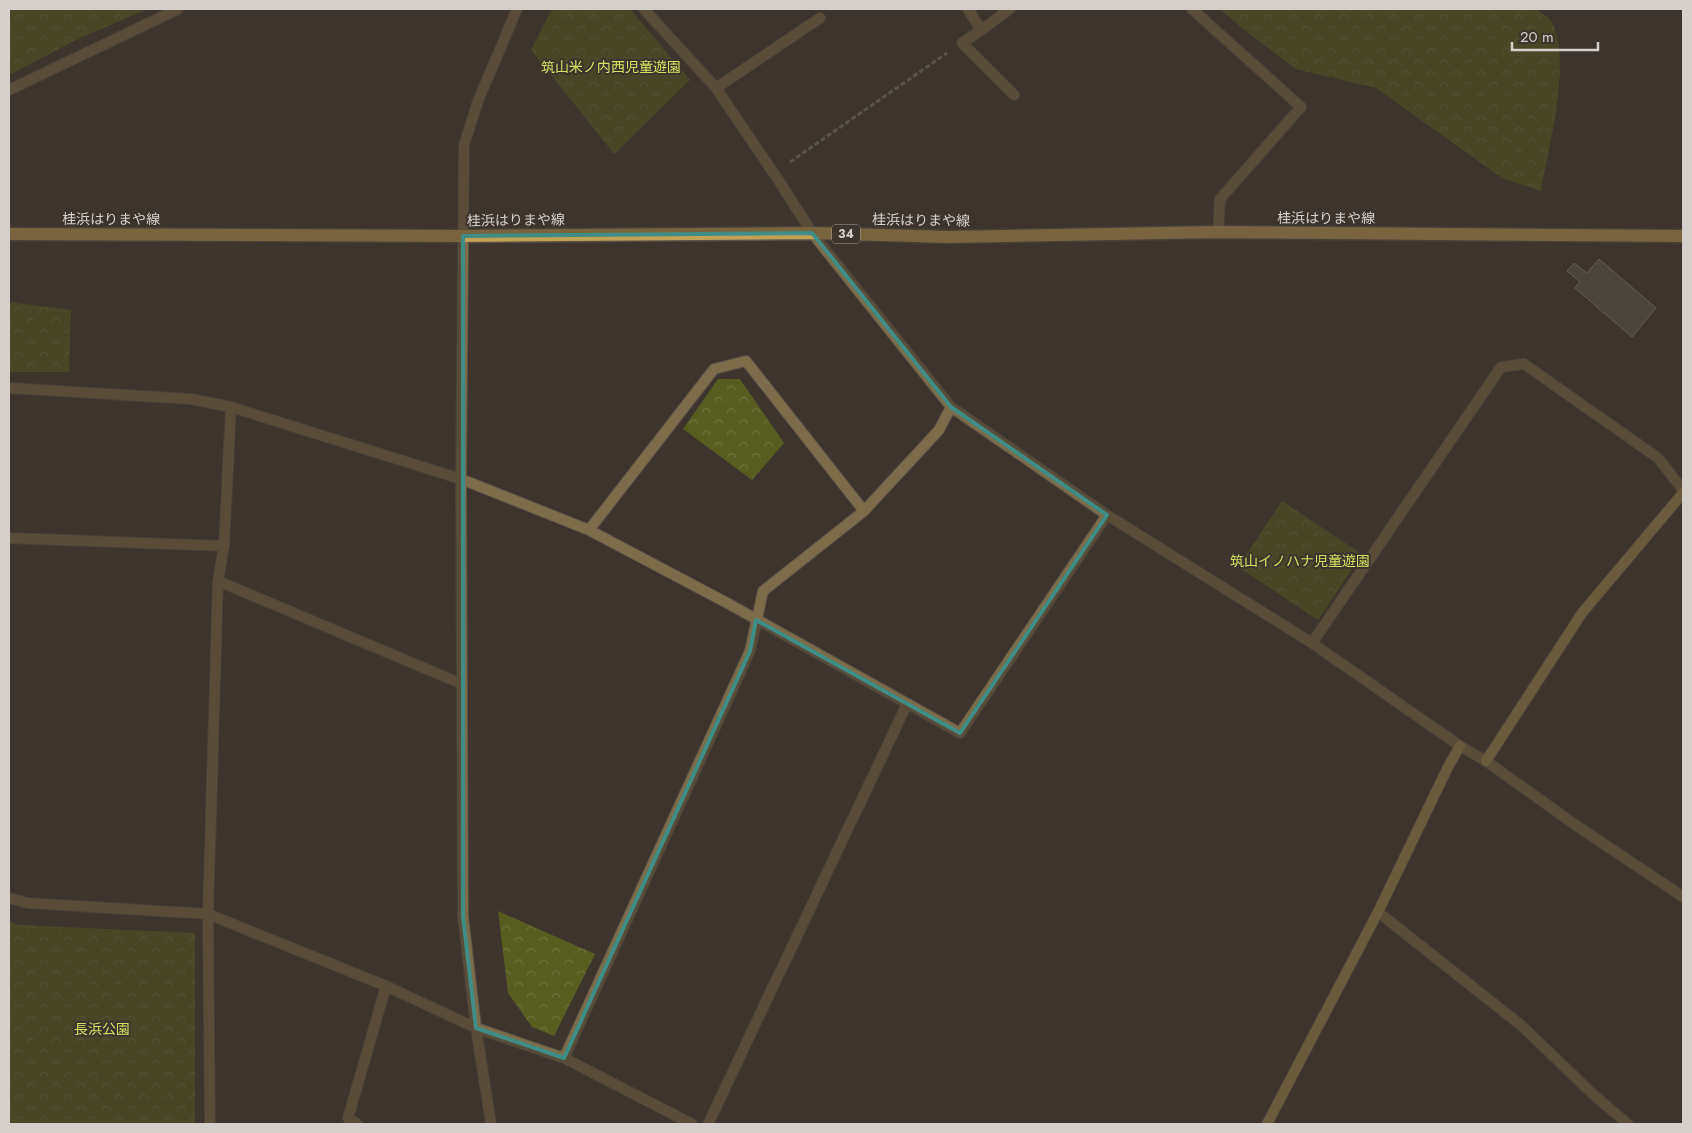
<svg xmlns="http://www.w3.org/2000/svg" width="1692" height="1133" font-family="Jost,'Noto Sans JP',sans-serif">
<defs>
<pattern id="forest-crowns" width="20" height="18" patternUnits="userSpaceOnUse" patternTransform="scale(1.25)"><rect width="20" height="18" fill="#565d1f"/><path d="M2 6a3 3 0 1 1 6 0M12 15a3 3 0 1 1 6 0" fill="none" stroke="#6d733e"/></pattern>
</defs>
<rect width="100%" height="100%" fill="#3c342d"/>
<path fill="url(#forest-crowns)" d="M9,9H148L80,38L9,75Z
M552,9H630L690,80L614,154L531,50Z
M1220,9H1536C1541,13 1550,18 1553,24C1571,67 1549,145 1541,191L1502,178L1376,88L1296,69L1243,29Z
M9,302L71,310L69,372H9Z
M718,379H740L784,443L752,480L683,429Z
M1282,501L1362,554L1318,620L1238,567Z
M498,911L595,954L554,1036L532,1027L508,993Z
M9,921L19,925L195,933V1124H9Z"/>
<path fill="#615951" stroke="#958c84" d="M1599,259L1656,308L1632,337L1575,288L1580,282L1567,271L1574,263L1587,273Z"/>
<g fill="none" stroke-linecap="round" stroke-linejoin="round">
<defs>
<path id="street" d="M644,9L716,88L779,181L812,233L951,407L1107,515L1312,643L1460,746L1486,761L1577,826L1683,897
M968,9L981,30L1010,9
M1192,9L1301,107L1220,199L1218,232
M981,30L962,43L1014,95
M716,88L820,18
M9,90L178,9
M9,388L191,399L231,407L224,546L218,581L208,914L210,1124
M231,407L461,479L589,530L729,604L960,733L1107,515
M589,530L714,369L746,361L864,511
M9,538L224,546
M218,581L462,684
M1312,643L1501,367L1524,364L1658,458L1683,490
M9,898L27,903L208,914L386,986L476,1028L564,1058L692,1124
M1378,912L1522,1026L1596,1097L1628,1124
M564,1058L750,651L763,591L864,511L939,430L951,407
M357,1124L348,1118L386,986
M491,1124L476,1028L463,916L461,479L464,145L478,101L517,9
M708,1124L907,704"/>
<path id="secondary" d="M1486,761L1582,613L1683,493
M1267,1124L1378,912L1448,767L1460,746"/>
<path id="primary" d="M9,234L463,236L812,233L949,237L1218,232L1683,236"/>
</defs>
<use href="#street" stroke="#58504a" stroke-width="12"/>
<use href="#secondary" stroke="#58504a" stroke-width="12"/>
<use href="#primary" stroke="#58504a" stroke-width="15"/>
<path stroke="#7d7670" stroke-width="3" stroke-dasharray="5 2.5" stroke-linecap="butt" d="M790,162L947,53"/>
<use href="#street" stroke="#7c6c49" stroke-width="10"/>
<use href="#secondary" stroke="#a48a50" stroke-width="10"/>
<use href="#primary" stroke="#c2a154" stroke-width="12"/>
</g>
<path d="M0 0H1692V1133H0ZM812,233L951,407L1107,515L960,733L756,620L750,651L564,1058L476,1028L463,916V236Z" fill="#3c342d" fill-opacity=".55" fill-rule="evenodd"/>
<path fill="none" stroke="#408c86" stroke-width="4" stroke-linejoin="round" d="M812,233L951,407L1107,515L960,733L756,620L750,651L564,1058L476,1028L463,916V236Z"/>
<g text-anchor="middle" stroke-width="4" stroke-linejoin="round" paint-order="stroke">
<rect fill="#3c342d" stroke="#a7a19c" stroke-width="1" x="832" y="224.5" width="28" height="19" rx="4"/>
<g font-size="12" font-weight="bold" fill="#d5d0cc">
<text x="846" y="238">34</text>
</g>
<g font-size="14" fill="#d3e161" stroke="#3c342d">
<text x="611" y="72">筑山米ノ内西児童遊園</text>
<text x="1300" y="566">筑山イノハナ児童遊園</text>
<text x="102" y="1034">長浜公園</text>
</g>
<g font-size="14" fill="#d5d0cc" stroke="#3c342d">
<text x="1326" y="223">桂浜はりまや線</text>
<text x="111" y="224">桂浜はりまや線</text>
<text transform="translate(516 220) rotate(-1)" y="5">桂浜はりまや線</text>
<text transform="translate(921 220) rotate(1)" y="5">桂浜はりまや線</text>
</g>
</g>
<rect width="1692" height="1133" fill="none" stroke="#d5d0cc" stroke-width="20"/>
<path d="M1512 42v8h86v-8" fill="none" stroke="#d5d0cc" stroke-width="2.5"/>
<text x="1520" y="42" font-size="15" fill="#d5d0cc" stroke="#3c342d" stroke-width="4" paint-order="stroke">20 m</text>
</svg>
